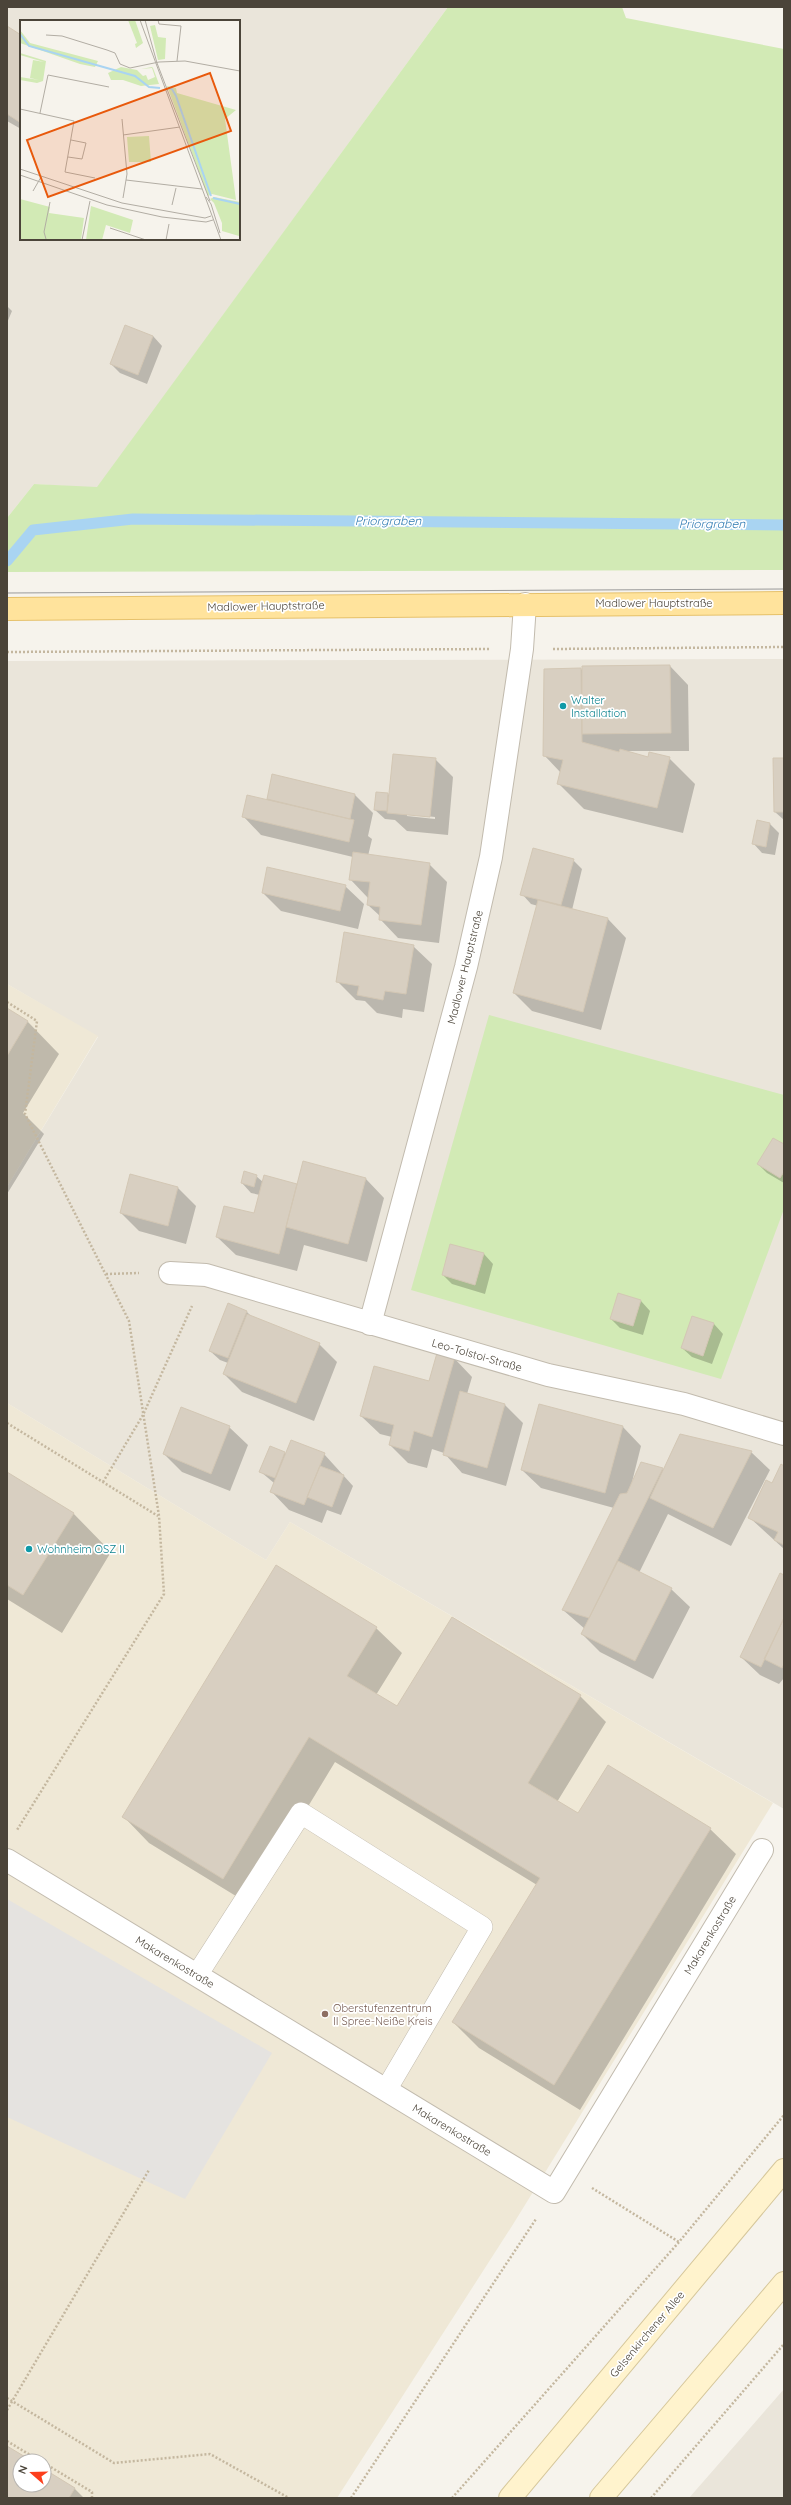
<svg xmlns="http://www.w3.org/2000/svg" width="791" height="2505" font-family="Quicksand,sans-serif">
<rect width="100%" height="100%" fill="#f6f3ec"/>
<path fill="#eae5da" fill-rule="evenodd" d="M7,7H448L97,488L34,484L7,518ZM21,21H239V239H21Z
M784,659V1809L290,1522L266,1560L7,1403V1187L98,1037L7,984V661Z
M784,2389V2498H689Z"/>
<path fill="#efe8d6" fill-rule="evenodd" d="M7,984L98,1036L7,1187Z
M7,1403L266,1560L290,1522L773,1803L512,2226L337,2498H7ZM20,2461H44V2485H20Z"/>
<path fill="#d2eab5" d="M448,7H622L626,18L784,49V570L7,572V518L34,484L97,487Z
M489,1015L784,1095V1209L721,1379L411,1290Z"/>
<path fill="#e5e3e0" d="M7,1899L272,2053L185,2199L7,2117Z"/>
<path fill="#0003" fill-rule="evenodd" d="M7,28L21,36V129L7,121Z
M7,306L12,311L7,323Z
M153,336L162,346L147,384L120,373L111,364Z
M670,666L688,685L689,751H626L649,759L669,758L695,784L683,833L584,809L559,784L561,773L544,755L581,669L583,671Z
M435,759L453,777L448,835L407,831L395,820L385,819L375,810L388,794L390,796ZM407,814L435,817V819L407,816Z
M784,759V820L775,812Z
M273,775L355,795L373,813L368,836L372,839L368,856L429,864L447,882L439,943L398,938L380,919V916L368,905V898L350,879L353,857L261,835L243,816L267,800Z
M758,821L770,824L779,833L775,855L762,853L753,843Z
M573,860L582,869L572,910L608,919L626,938L601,1030L532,1011L514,993L538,906L531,904L522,894Z
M345,886L364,904L358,929L281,911L263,893Z
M413,946L432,964L424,1012L403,1009L402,1018L377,1013L365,1001L356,1000L337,981Z
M7,1010L28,1022L59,1054L23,1113L44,1134L7,1194Z
M784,1146V1183L767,1173L758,1164Z
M304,1163L366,1179L384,1198L367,1262L304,1245L297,1271L236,1255L217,1237L255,1214L260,1195L251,1193L242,1183L256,1176L263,1182L264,1176L297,1185Z
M178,1188L196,1206L186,1244L139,1231L121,1213Z
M451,1245L484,1254L493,1264L485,1294L452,1284L443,1275Z
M619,1294L641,1301L650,1311L643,1335L620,1328L611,1319Z
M247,1312L253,1318L319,1344L337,1362L314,1421L242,1392L224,1374L228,1363L220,1360L210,1351Z
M714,1324L723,1334L712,1364L692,1357L682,1348Z
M454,1358L472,1377L467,1394L505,1405L523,1423L506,1486L462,1473L444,1453L432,1449L427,1468L408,1463L390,1445L392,1437L380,1434L361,1416L430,1383Z
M229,1427L248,1445L230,1491L182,1472L164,1454Z
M623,1427L641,1446L631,1486L642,1463L664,1470L681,1435L751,1452L770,1470L731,1546L668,1514L639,1573L671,1589L690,1607L653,1679L600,1652L582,1634L585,1629L563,1610L614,1508L541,1488L522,1470Z
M270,1447L286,1454H324L353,1486L341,1515L327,1510L322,1523L289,1510L271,1491L274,1483L261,1472Z
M784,1467V1549L750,1518Z
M7,1473L73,1513L111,1552L62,1633L7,1599Z
M784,1576V1678L779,1684L760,1675L741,1657Z
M376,1628L402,1653L376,1695L398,1708L580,1696L606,1722L557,1802L578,1815L710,1829L736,1854L580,2110L479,2048L453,2022L537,1885L335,1762L249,1904L149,1843L124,1817Z
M7,2447L30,2461H20V2485H44V2470L75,2489L84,2498H7Z"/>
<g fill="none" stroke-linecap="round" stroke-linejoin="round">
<path stroke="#a9d4f2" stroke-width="11" d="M7,561L33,530L133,519L784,525"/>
</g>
<path fill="#d8cfc1" stroke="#d3c7b4" d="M7,26L21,35V123L7,114Z
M125,325L153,336L138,375L110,364Z
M670,665L671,733L582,734V666Z
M581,668L582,742L619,752L620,749L648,757L649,752L670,757L657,808L557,784L563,760L543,756L544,669Z
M393,754L436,758L430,817L387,813Z
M773,758H784V812H774Z
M272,774L355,794L350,819L267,799Z
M376,792L388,793L387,811L374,810Z
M247,795L354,820L349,842L242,817Z
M757,820L770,823L766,847L752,844Z
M533,848L574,859L561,905L520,895Z
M353,852L430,863L421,925L379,920L380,907L367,905L370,882L349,880Z
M267,867L346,885L340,911L262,893Z
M538,900L608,918L583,1012L513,993Z
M344,932L414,945L406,994L385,991L383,1000L357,995L359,986L336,982Z
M7,1008L28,1021L7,1056Z
M773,1138L784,1144V1172L780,1178L757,1164Z
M303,1161L366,1178L348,1244L286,1227Z
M244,1171L257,1175L254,1187L241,1183Z
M130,1174L178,1187L168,1226L120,1213Z
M264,1175L297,1184L279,1254L216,1237L224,1206L254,1213Z
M450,1244L484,1253L475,1285L442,1275Z
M618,1293L641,1300L633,1326L610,1319Z
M228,1303L247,1311L228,1358L209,1351Z
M247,1314L320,1343L296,1403L223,1374Z
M692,1316L714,1323L703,1356L681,1348Z
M437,1353L455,1357L432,1437L414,1431L409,1451L389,1445L394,1425L360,1416L374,1366L429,1381Z
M460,1391L505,1404L487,1468L443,1455Z
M539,1404L623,1426L605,1493L521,1470Z
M181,1407L230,1426L211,1474L163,1454Z
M680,1434L752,1451L713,1528L650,1498Z
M291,1440L325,1453L304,1505L270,1492Z
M270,1446L285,1452L275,1478L259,1472Z
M641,1462L663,1468L589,1618L562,1610L620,1494L627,1493Z
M781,1464L784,1466V1545L774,1540L778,1532L748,1518L766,1480L772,1483Z
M320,1466L344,1475L332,1507L307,1497Z
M7,1472L74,1513L23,1595L7,1585Z
M618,1561L672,1588L635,1661L581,1634Z
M276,1565L377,1627L347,1676L397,1706L452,1617L581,1695L528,1783L578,1813L608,1765L711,1828L554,2085L452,2022L540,1878L309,1737L223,1879L122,1817Z
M780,1573L784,1575V1618L761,1667L740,1657Z
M784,1618V1664L782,1668L764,1659Z
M7,2446L32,2461H20V2485H44V2469L75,2488L69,2498H7Z"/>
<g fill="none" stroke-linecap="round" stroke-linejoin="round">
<defs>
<path id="service" d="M197,1975L301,1813L482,1927L386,2090"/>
<path id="minor" d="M170,1273L206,1275L548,1375L684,1404L784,1434
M370,1324L466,967L491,857L522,649L525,604
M7,1860L554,2192L762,1850"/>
<path id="secondary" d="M510,2498L784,2170
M601,2498L784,2283"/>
<path id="primary" d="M7,609L784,603"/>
</defs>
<use href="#service" stroke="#c2bbae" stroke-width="22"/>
<use href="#minor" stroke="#c2bbae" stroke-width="24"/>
<use href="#secondary" stroke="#d6c79b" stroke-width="24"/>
<use href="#primary" stroke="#e6c16a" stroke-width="24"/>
<path stroke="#c4b79f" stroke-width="2.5" stroke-dasharray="2 2" stroke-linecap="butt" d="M553,649L784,647
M7,652L490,649
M7,1002L37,1021L25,1114L129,1321L159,1516L164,1594L17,1830
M106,1274L139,1273
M7,1423L158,1516
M103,1482L143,1415L192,1306
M592,2188L679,2242
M7,2398L114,2463L210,2454L289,2498
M7,2410L149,2170
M7,2441L40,2461
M44,2463L92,2492V2498
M351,2498L536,2219
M452,2498L679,2242L784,2115
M651,2498L784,2344"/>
<use href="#service" stroke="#fff" stroke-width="21"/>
<use href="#minor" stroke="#fff" stroke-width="22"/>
<use href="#secondary" stroke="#fff3cd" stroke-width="22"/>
<use href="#primary" stroke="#ffe39c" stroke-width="22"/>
<path stroke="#9a9a9a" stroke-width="1" d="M7,593L784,589"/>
</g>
<g fill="#0f9aa8" stroke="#fff" stroke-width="1.5">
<circle cx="563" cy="706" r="4"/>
<circle cx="29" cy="1549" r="4"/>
</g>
<circle fill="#8d6e63" stroke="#fff" stroke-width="1.5" cx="325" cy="2014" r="4"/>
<g text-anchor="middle" stroke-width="3.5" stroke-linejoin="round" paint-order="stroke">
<g font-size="11" fill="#4b4439" stroke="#fff">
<text x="654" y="607">Madlower Hauptstraße</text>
<text transform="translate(266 606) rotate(-1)" y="4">Madlower Hauptstraße</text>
<text transform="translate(465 967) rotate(-76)" y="4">Madlower Hauptstraße</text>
<text transform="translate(477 1355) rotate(16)" y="4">Leo-Tolstoi-Straße</text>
<text transform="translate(710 1935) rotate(-59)" y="4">Makarenkostraße</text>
<text transform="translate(175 1962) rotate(31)" y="4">Makarenkostraße</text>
<text transform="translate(452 2130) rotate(31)" y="4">Makarenkostraße</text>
<text transform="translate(647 2334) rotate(-50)" y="4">Gelsenkirchener Allee</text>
</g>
<g font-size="11" fill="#0d838f" stroke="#fff" text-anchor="start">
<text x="571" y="704">Walter<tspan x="571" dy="13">Installation</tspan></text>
<text x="37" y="1553">Wohnheim OSZ II</text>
</g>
<g font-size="11" fill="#785e54" stroke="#fff" text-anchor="start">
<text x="333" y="2012">Oberstufenzentrum<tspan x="333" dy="13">II Spree-Neiße Kreis</tspan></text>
</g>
<g font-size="12" font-style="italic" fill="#2e7ab2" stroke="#fff">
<text x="388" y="525">Priorgraben</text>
<text x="712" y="528">Priorgraben</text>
</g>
</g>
<g transform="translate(20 20)">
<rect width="220" height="220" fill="#f6f3ec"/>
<path d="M108,0H115L123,23L116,28L115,24L117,23ZM135,5L138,17L146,18L145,39L138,40L130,6ZM0,10L10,23L78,41L75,47L60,44L0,23ZM0,33L26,41L23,61L17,63L0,60V57L19,60L10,58L13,40L24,42L0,35ZM101,47L117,50L123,56L126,55L128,60L135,57L132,48L121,49L132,47L133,48L139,64L121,66L103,60H91L88,53ZM147,66L156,68L157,73L216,90L205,99L216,180L192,174L188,176ZM129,116L131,142H109L107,117ZM194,177L220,182V220L219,216L202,211V203L194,183L190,179ZM0,179L30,187L29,193L64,198L61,220H0ZM71,186L113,200L110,213L86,205L82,220H66Z" fill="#d2eab5"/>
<path fill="none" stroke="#a9d4f2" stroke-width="2" d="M0,14L9,26L115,56L129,67L140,68M148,68L152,69L156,76L191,176M193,178L220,184"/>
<path fill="none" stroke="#b2ada4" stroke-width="1" d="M120,0L201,220M125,0L137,43L190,181M138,0L139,4L161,6L157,41M26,15L42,16L87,30L95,33L100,44L110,48L139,42L165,41L220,51M0,89L54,101L45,152L75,158M20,93L28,55L89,67M102,99L107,154L103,178M103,115L160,107M48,137L62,139L66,123L51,120M0,149L102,183L185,198L191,196M0,155L87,185L142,197L186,202L193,200M106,160L182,169M13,171L21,157M186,177L191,184L200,213M152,185L156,168M90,208L126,220M26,219L24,212L30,182M62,220L70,181M146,220L149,204"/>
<path fill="#e8590c" fill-opacity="0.15" stroke="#e8590c" stroke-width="2" d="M190,53L211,111L28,177L7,120Z"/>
<rect width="220" height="220" fill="none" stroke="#4b4439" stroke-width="2"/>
</g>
<rect width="791" height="2505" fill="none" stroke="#4b4439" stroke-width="16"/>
<g transform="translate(32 2473) rotate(290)"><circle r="19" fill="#ffffff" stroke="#b7b4b0"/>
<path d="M0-3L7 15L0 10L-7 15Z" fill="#fc3f1d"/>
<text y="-6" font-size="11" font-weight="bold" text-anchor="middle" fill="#4b4439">N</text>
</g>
</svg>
